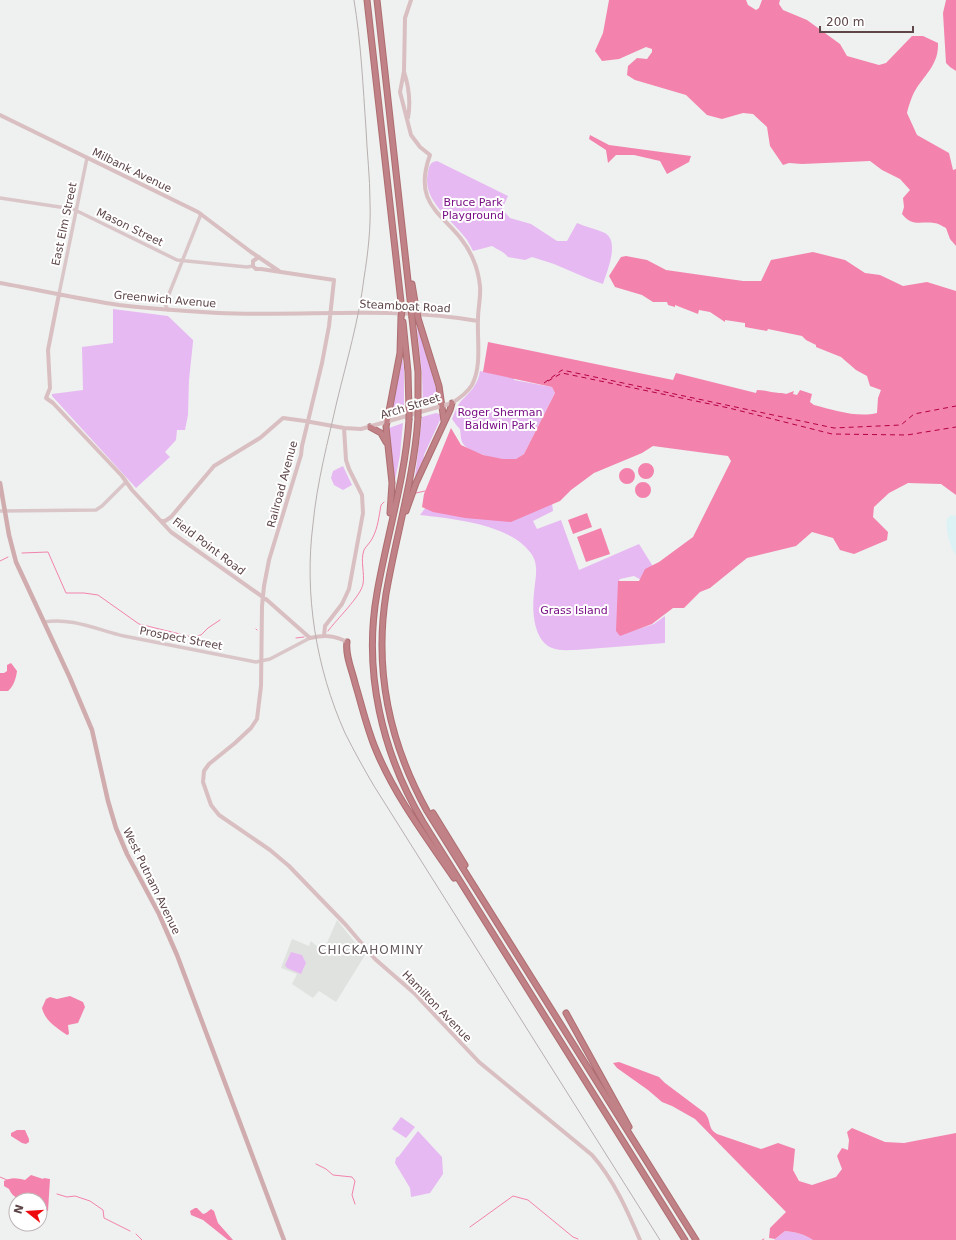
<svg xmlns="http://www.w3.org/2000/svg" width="956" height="1240" font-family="'DejaVu Sans',sans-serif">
<rect width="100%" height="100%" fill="#eef1ef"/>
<path fill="#e0e2e0" d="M337,920L365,955L336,1002L319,991L313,998L292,984L297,974L281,968L292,939L309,946L311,941L323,952Z"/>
<path fill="#e7b9f2" d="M437,161L508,196L502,209L510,218L531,224L557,241H567L577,223C586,227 596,229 605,233C620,242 607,271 603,284L589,279L554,264L532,257L525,260L508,257C503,251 498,250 492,246L473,251C471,247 469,243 467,240C452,219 421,201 428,172C429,166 430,162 437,161Z
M113,309L168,316L193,340V342L189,380L188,415L185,430H177L176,440L165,452L170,457L136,488L52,396V394L83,390L82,347L113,343Z
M417,328H418L439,398L437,402L423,407L422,375Z
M402,356L404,369V412L391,416L390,414Z
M480,371L514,378V380L552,387L555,393L524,454C522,455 519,458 516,459C505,462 473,454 465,446C460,442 461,435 460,429L457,426L452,419C454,414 457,406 461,401C470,392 478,385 480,371Z
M436,413L440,414L441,418L424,455L423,464L417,478L415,477L422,417Z
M403,423L400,455L394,485L388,430L389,428Z
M343,466L352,485L343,490L334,485L331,478L333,471Z
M552,503L553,511L533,521L537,529L561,520L579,570L639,544L654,568L643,581L634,576L620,579L618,583L623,634L654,624L665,616V643L576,650C568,650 559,651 552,648C533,640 532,610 534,593C535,579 540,564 530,552C508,524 454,519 420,515L426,507Z
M291,952L302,955L306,963L301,974L287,968L285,965Z
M401,1117L415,1127L406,1138L392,1129Z
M418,1131L442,1157L443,1174L430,1193L411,1197L410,1188L395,1163L396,1158L399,1156Z
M785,1231C796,1232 804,1234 813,1240H774Z"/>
<path fill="#ddf2f4" d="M951,515L956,516V555C950,549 945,527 947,519Z"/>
<path fill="#f382ad" d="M609,0H746L748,5L756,10L759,8L762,0H780L779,4L783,10L807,20L840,44L847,56L879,65L886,63L912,36H923L938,43C939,68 920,77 912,97C910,102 908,108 907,113L917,135L949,153L953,170L956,169V246L950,239L946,228C942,226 938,223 934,223C920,221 912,227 902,214L904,207L903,198L910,190L900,179L882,170L870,161L802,164L789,163L783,165L770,146L767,127L753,114L743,113L722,119L707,115L686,95L635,80L627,75L628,66L637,58L647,59L652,52V49L646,47L619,59L602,61L595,51L603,33Z
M946,0H956V71L950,67L946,63L943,13Z
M590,135L609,145L691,156L689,162L667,174L660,161L634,155H616L608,163L606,150L589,139Z
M813,252L845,260L865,273L880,275L903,286L927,282L956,291V495L941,484L908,483L889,493L874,507L873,517L888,532L887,540L854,554L840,550L833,538L812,532L796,546L747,558L710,588L700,592L684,608H673L652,624L620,636L616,631L618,581H639L645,569L659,562L693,537L731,461L728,456L653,446L642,453L594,473L571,490L560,501L511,522L465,518L433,512L422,507L424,494L451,428L461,445L483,455L503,459H516L524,454L555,393L552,387L483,372L488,342L673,380L676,373L756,393L757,390C765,390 773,393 779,393C782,393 784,393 786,394L794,391L793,394L797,395L800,390L812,394L810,402L814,405C834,410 857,418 877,413L878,398L881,390L870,386L867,376L856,370L841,357L816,347V345L806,340L802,336L768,329L767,331L745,327V323L725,320V322L710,312L699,310L698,314L675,305V307L668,305L667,302H653L642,295L615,287L609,276L621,257L626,256L647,260L666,270L743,281H761L771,260Z
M638 471a8 8 0 1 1 16 0a8 8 0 1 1-16 0Z
M619 476a8 8 0 1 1 16 0a8 8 0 1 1-16 0Z
M635 490a8 8 0 1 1 16 0a8 8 0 1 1-16 0Z
M587,513L592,527L573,534L568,520Z
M601,528L610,554L586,562L577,537Z
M11,663L17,671C16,678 14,686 8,691H0V673H4L7,671V665Z
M70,996L83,1002L85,1007L78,1023L68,1025L69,1034L67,1035C57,1028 45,1021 42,1008L46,999L50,997L57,999Z
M619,1062L659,1077L665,1083L705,1113C712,1122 707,1128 717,1134L761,1149L778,1143L795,1149L793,1170L799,1181L812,1185L836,1177L842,1169L837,1156L842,1148L848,1150L849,1140L847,1132L852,1128L885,1142L904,1143L956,1133V1240H813C804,1234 796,1232 785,1231L775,1239L769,1238L770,1228L786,1212L695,1119L672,1106L662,1102L648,1090L617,1068L613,1063Z
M17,1130H25L29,1139V1142L26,1144L22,1143L11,1136V1133Z
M31,1175L43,1179L44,1178L50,1179L48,1211L43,1210L40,1207V1200C29,1200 14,1202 9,1189L4,1186V1181C11,1177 17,1178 25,1180Z
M195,1208H197L203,1214L206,1213L211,1209L214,1211L218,1223L233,1240H228L203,1220L191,1215L190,1211Z"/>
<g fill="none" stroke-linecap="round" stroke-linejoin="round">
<path stroke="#f382ad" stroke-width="1" d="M416,493L425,491
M22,553L48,552L66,593H84L98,595L139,624L192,637L201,635L208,628L220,620
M0,561L8,557
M256,629L257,630
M328,631C336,620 361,596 363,584C365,573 360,561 364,550C366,546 371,542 373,537C378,527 379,516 381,505L384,502
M296,638L304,637
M316,1164L326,1169L333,1175L352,1177L355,1181L352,1195L355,1204
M0,1177L7,1180
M57,1194L67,1197L75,1196L90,1201L103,1210L104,1218L130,1231
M470,1227L513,1196L528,1200L573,1237L578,1239
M136,1234L142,1240
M762,1240L764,1239"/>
<path stroke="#b40145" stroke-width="1" stroke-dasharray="5 4" stroke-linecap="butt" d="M548,381L562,373L729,408L832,434L907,435L956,427
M544,383L562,370L834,428L901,425L914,414L956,406"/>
<defs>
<path id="motorway" d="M367,0L402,311
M377,0L411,308
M412,284L416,308
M412,318L418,372V408
M418,318L439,386L444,421
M403,322L408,372L409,410
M418,418C414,478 396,535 386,594C374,670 390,744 427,811L696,1240
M409,420C405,479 387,535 377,593C363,672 382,753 423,822L685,1240
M370,427L381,433L386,442
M406,511L416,483L450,410L452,403
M390,513L392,483L386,427L400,353L401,317
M347,642C345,655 352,670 355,683C362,706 367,729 376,750C395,796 426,837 454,878
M433,813L465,865
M566,1013L629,1127"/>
</defs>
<use href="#motorway" stroke="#ad6d71" stroke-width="7"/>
<path stroke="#dac6c9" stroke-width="3.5" d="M0,198L73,209L177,260L247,267L253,266
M59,294L87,158
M168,310L165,304L201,214
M0,511L96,510L102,506L126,482
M44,622C71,617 98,630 124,636C168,645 212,653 256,662L270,659L310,638"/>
<path stroke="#d9bfc1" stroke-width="4" d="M404,72C409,87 411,101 408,118
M0,115L198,212L251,252L279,271
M259,257L253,261V266L256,269H261L334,280L329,326L322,363L302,446L301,455L269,560L264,586L262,606L261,686L257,719L251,728L235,743L209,764L204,771L203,782L211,805L219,815L270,850L289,866L346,925L375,959L414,993L479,1062L592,1155C614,1180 627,1210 640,1240
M0,283C40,290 79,299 119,305C152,309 185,311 218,313C305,317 392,306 478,321
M59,294L48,350L50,388L46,398L53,403L122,476L132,490L171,532L267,600L310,638C324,635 334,635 347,642
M161,521H165L171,517L214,466L260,438L283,418L305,421L344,428L361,429L452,403C460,398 467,393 472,385C482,366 477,340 478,319C478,308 481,297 480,286C479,277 477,268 473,259C455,215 409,213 430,155L420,147L411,135L400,92L404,71L405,18L411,0
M324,636L325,626L342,604L349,589L363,513L362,495L349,469L346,460L344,428"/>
<path stroke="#d0acaf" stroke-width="4.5" d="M0,483L9,535L16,562L70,678L92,730L108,801L116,828L127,854L159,914L177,955L284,1240"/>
<use href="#motorway" stroke="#c18287" stroke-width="5"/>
<path stroke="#b9b0b0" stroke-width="1" d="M354,0C361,42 363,86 366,129C367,153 370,177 370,202C371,227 368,253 364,278C359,319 347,360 337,401C328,441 317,482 313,524C304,594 316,668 345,733C354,751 364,769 374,786L660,1240"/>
<defs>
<path id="motorway-bridge" d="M411,308L412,318
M416,308L418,318
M401,317L402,311
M418,418V408
M409,420V410"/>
</defs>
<use href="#motorway-bridge" stroke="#ad6d71" stroke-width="7" stroke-linecap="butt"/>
<use href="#motorway-bridge" stroke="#c18287" stroke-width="5"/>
</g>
<g text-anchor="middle" stroke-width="4" stroke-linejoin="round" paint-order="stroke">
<g font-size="11" fill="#5d4548" stroke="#fff">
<text transform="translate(132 170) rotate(26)" y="4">Milbank Avenue</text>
<text transform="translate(64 224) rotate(-78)" y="4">East Elm Street</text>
<text transform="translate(130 227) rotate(26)" y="4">Mason Street</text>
<text transform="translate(165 299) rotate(5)" y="4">Greenwich Avenue</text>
<text transform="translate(405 306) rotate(3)" y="4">Steamboat Road</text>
<text transform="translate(410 406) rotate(-17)" y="4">Arch Street</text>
<text transform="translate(282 484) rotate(-75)" y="4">Railroad Avenue</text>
<text transform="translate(209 546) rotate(37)" y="4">Field Point Road</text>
<text transform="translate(181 638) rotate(11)" y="4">Prospect Street</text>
<text transform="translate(152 881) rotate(64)" y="4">West Putnam Avenue</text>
<text transform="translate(437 1006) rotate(46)" y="4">Hamilton Avenue</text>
</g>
<g font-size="11" fill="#7a0f85" stroke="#fff">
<text x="473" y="206">Bruce Park<tspan x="473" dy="13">Playground</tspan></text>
<text x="500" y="416">Roger Sherman<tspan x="500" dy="13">Baldwin Park</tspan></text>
<text x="574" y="614">Grass Island</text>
</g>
<g font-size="12" letter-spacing="1" fill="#645a5b" stroke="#fff">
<text x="371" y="954">CHICKAHOMINY</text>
</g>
</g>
<g transform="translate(28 1212) rotate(287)"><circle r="19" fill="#ffffff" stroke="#beb5b6"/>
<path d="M0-3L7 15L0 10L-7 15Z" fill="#ee0b10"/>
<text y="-6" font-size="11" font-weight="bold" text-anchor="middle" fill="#5d4548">N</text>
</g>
<path d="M820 26v6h93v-6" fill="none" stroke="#5d4548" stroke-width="2"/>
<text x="826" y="26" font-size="12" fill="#5d4548" stroke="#ffffff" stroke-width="3" paint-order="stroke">200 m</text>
</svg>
